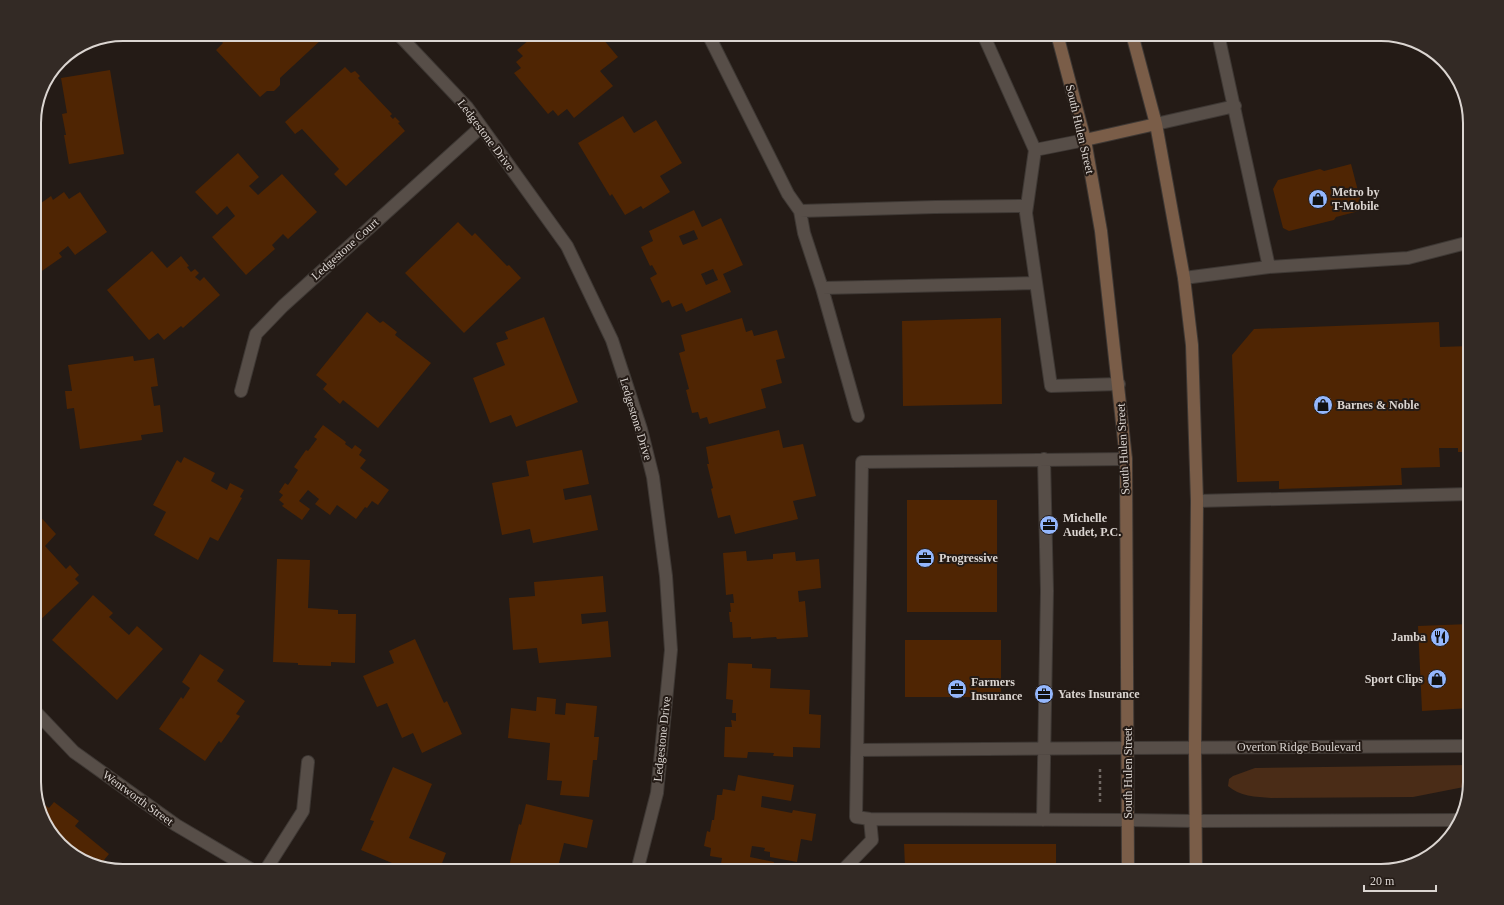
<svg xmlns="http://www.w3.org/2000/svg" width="1504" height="905" font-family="Georgia,serif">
<rect width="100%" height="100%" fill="#241b16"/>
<path fill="#4a2c17" d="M1470,765L1469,786L1413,797L1271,798C1256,797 1239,796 1228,786L1229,779L1233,776L1255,768Z"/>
<path fill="#4f2503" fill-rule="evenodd" d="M215,34H317L322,39L280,78V85L274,91H267L260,97L216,50L223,43Z
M482,34H491L486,38Z
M536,34H608L603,39L618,57L600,71L613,86L574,118L567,109L558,116L553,110L548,114L514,73L521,68L516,62L523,56L517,50Z
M345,67L351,73L355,71L360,76L358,78L392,114L390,116L393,119L395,117L400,122L398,123L405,131L346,186L334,174L339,169L302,129L295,134L285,122Z
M110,70L124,154L69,164L64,135H66L62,114L67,113L61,78Z
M623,116L634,133L656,120L682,163L660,176L670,192L643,209L641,206L625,215L612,194L610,196L578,143Z
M238,153L259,177L249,186L258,195L282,174L317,212L288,239L283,234L272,245L275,249L246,275L212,237L235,216L227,206L217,215L195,192Z
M1351,164L1363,210L1336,217L1334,220L1289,231L1283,228L1273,189L1278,180L1320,169L1324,171Z
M64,192L69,199L80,192L107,232L75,255L68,246L59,253L62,257L39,273L34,267V208L51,196L53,200Z
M694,210L702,227L721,218L743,265L723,274L731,292L686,312L682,303L672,307L669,300L662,303L650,278L657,274L652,265L650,266L641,247L653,241L649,231ZM694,230L698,239L683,245L679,236ZM713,269L718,280L706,285L701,274Z
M458,222L472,236L475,233L507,266L509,265L521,278L464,333L405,273Z
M152,251L167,268L181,256L189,266L187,267L191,272L195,269L199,273L195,277L200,281L204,277L220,295L183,328L181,326L164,340L158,333L149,340L107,290Z
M367,312L380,323L383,321L397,332L395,335L431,363L378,428L343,400L340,404L323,389L327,384L316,375Z
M544,317L578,402L516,427L511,415L490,423L473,378L505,365L496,343L508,339L505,332Z
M742,318L746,332L752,330L754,336L777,330L785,358L776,360L782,383L761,389L766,408L709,424L707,417L700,419L698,412L692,413L686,390L689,389L679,353L685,351L681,335Z
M1001,318L1002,404L903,406L902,321Z
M1439,322L1440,347L1470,346V452H1458V448H1439L1440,467L1401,468L1402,485L1279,489V481L1237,482L1232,355L1254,329Z
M133,356L134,361L154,358L158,386L151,387L154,406L160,405L163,432L141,435L142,440L80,449L74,408L67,409L65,391H72L68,365Z
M323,425L346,442L345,444L352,449L355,445L362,450L359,455L366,460L360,468L389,490L378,505L372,501L367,508L365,507L356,519L337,505L330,515L315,504L319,499L308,490L299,501L310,509L302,520L282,506L284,504L279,500L283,495L279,492L285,483L288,485L298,470L294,467L306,450L308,451L317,439L314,437Z
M779,430L783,448L803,444L816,496L793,501L798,519L735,534L730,515L718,518L711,489L713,488L707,464H709L706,447Z
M582,450L589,484L563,489L565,500L591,495L598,530L533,543L530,529L502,535L492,483L529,476L526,461Z
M184,457L215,473L211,481L227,490L230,483L244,490L240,497L242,498L218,541L210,537L198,560L154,535L166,512L153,505L177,460L181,463Z
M907,500H997V612H907Z
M37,513L56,534L45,546L66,569L70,565L79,575L75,579L79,583L34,626V516Z
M746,551L747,561L773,559V554L795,552L796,561L819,559L821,588L798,591L799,602L805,601L808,637L777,639L776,637L751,639V637L733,638L732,622H730L729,612H731L730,603H734L733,594L726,595L723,553Z
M277,559L310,560L308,608L338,610V614H356L355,663L331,662V666L298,665V663L273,662Z
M603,576L606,612L581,614L582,624L608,621L611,657L539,663L537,648L513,650L509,598L535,596L534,582Z
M93,595L113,613L109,617L129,635L137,626L163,649L117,700L52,640Z
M1470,624V708L1422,711L1418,626Z
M415,639L444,703L447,701L462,734L422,753L413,733L402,738L387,703L377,707L363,676L394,663L389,651Z
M905,640H1001V697H905Z
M200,654L224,670L217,681L245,701L236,714L240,716L221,743L219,741L205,761L159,729L181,697L183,699L190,688L182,682Z
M728,663L752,664V668L771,669L770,688L810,690L809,714L821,715L820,748L793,747V757L773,756L774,753L748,752L747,758L724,757L725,727H732L731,720L736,721V713H732L733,700L726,699Z
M537,697L556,699L555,714L565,715L566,703L597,706L594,737H599L597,760H593L589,797L560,795L562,781L547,780L550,743L508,738L511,708L536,711Z
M393,767L432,784L409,838L446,853L439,871H411L361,850L374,821L370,820Z
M738,775L794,785L791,801L762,796L761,807L792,813L793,810L816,814L812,841L801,839L797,862L770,857V852L764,851L765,848L752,846L750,857L774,862L772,871H733L720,869L722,858L710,856L711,848L704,846L707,831L710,832L712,820H714L717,795H722L723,789L735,791Z
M38,800L49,808L54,802L79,821L75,826L109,854L100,865L78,859L46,827Z
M526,804L593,820L587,848L564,843L557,871H508L519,824L521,825Z
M904,844H1056V871H901L905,867Z"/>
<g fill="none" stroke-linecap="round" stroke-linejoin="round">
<defs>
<path id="service" d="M708,34L788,194L800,211L935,207L1027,206
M983,34L1035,150L1026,213L1051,386L1119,384
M1218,34L1269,267
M1156,124L1235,106
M1035,150L1085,140
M800,211L804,233L822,288
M1184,278L1269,267L1408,258L1470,242
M858,416L822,288L1036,283
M1126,459L862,462L856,817L870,819L1128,820
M1197,501L1470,494
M858,750L1128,748
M1043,820L1047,591L1044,459
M842,871L872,840L870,819"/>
<path id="minor" d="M398,34L467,107L567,246L612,340L641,429L653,477L666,576L671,650L657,793L637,871
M241,391L256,334L283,306L481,127
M34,710L74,752L176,825L254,871
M265,871L303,811L308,762"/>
<path id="tertiary" d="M1128,748L1470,746
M1128,820L1195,821L1460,820"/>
<path id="secondary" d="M1057,34L1085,140L1101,231L1126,459L1128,871
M1132,34L1156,124L1184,278L1192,345L1197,501L1195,748L1196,871
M1085,140L1156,124"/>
</defs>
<use href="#service" stroke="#3e3834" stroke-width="14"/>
<use href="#minor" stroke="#3e3834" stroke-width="14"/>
<use href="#tertiary" stroke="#3e3834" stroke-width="14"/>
<use href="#secondary" stroke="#3e3834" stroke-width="14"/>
<path stroke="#706964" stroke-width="2.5" stroke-dasharray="3 3" stroke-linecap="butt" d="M1100,802V768"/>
<use href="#service" stroke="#574e48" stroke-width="12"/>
<use href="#minor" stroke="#574e48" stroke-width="12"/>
<use href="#tertiary" stroke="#574e48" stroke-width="12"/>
<use href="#secondary" stroke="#7a5d48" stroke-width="12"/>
</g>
<defs>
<symbol id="shop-disc" viewBox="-11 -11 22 22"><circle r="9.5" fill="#94b7fd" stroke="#241b16"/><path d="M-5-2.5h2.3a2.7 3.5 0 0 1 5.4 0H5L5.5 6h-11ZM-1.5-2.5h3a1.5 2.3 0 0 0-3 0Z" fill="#111"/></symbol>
<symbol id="office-disc" viewBox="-11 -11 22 22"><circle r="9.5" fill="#94b7fd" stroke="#241b16"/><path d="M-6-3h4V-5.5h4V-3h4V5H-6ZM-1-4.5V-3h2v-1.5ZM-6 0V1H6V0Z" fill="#111"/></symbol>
<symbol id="restaurant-disc" viewBox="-11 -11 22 22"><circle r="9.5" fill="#94b7fd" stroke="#241b16"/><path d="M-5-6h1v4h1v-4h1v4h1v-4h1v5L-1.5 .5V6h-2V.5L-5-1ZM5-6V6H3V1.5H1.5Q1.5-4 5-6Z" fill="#111"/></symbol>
</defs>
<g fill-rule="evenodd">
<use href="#shop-disc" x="1307" y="188" width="22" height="22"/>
<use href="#shop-disc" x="1312" y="394" width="22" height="22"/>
<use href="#office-disc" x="1038" y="514" width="22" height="22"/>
<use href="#office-disc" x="914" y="547" width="22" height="22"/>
<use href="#restaurant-disc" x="1429" y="626" width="22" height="22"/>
<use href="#shop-disc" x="1426" y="668" width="22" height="22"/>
<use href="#office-disc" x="946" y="678" width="22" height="22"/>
<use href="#office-disc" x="1033" y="683" width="22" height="22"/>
</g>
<g text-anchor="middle" stroke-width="4" stroke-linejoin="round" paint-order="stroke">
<g font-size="12" fill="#dbd5d1" stroke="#241b16">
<text transform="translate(1080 129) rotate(77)" y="4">South Hulen Street</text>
<text transform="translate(486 135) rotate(53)" y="4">Ledgestone Drive</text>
<text transform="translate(345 249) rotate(-42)" y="4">Ledgestone Court</text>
<text transform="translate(636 419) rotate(73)" y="4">Ledgestone Drive</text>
<text transform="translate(1123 449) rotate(-93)" y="4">South Hulen Street</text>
<text transform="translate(662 739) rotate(-84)" y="4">Ledgestone Drive</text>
<text x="1299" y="751">Overton Ridge Boulevard</text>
<text transform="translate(1128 773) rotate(-90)" y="4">South Hulen Street</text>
<text transform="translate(138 798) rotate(36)" y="4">Wentworth Street</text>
</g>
<g font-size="12" font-weight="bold" fill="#dbd5d1" stroke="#241b16" text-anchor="start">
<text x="1332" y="196">Metro by<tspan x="1332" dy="14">T-Mobile</tspan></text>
<text x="1337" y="409">Barnes &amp; Noble</text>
<text x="1063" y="522">Michelle<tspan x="1063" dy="14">Audet, P.C.</tspan></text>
<text x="939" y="562">Progressive</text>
<text x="1426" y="641" text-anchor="end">Jamba</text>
<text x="1423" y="683" text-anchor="end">Sport Clips</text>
<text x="971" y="686">Farmers<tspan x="971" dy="14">Insurance</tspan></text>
<text x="1058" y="698">Yates Insurance</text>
</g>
</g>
<path d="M0 0H1504V905H0ZM123 41H1381A82 82 0 0 1 1463 123V782A82 82 0 0 1 1381 864H123A82 82 0 0 1 41 782V123A82 82 0 0 1 123 41Z" fill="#332a25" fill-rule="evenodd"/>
<path fill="none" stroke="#dbd5d1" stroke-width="2" d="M123 41H1381A82 82 0 0 1 1463 123V782A82 82 0 0 1 1381 864H123A82 82 0 0 1 41 782V123A82 82 0 0 1 123 41Z"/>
<path d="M1364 885v6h72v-6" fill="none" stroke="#dbd5d1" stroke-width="2"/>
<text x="1370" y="885" font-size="12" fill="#dbd5d1" stroke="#241b16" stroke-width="3" paint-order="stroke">20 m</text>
</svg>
